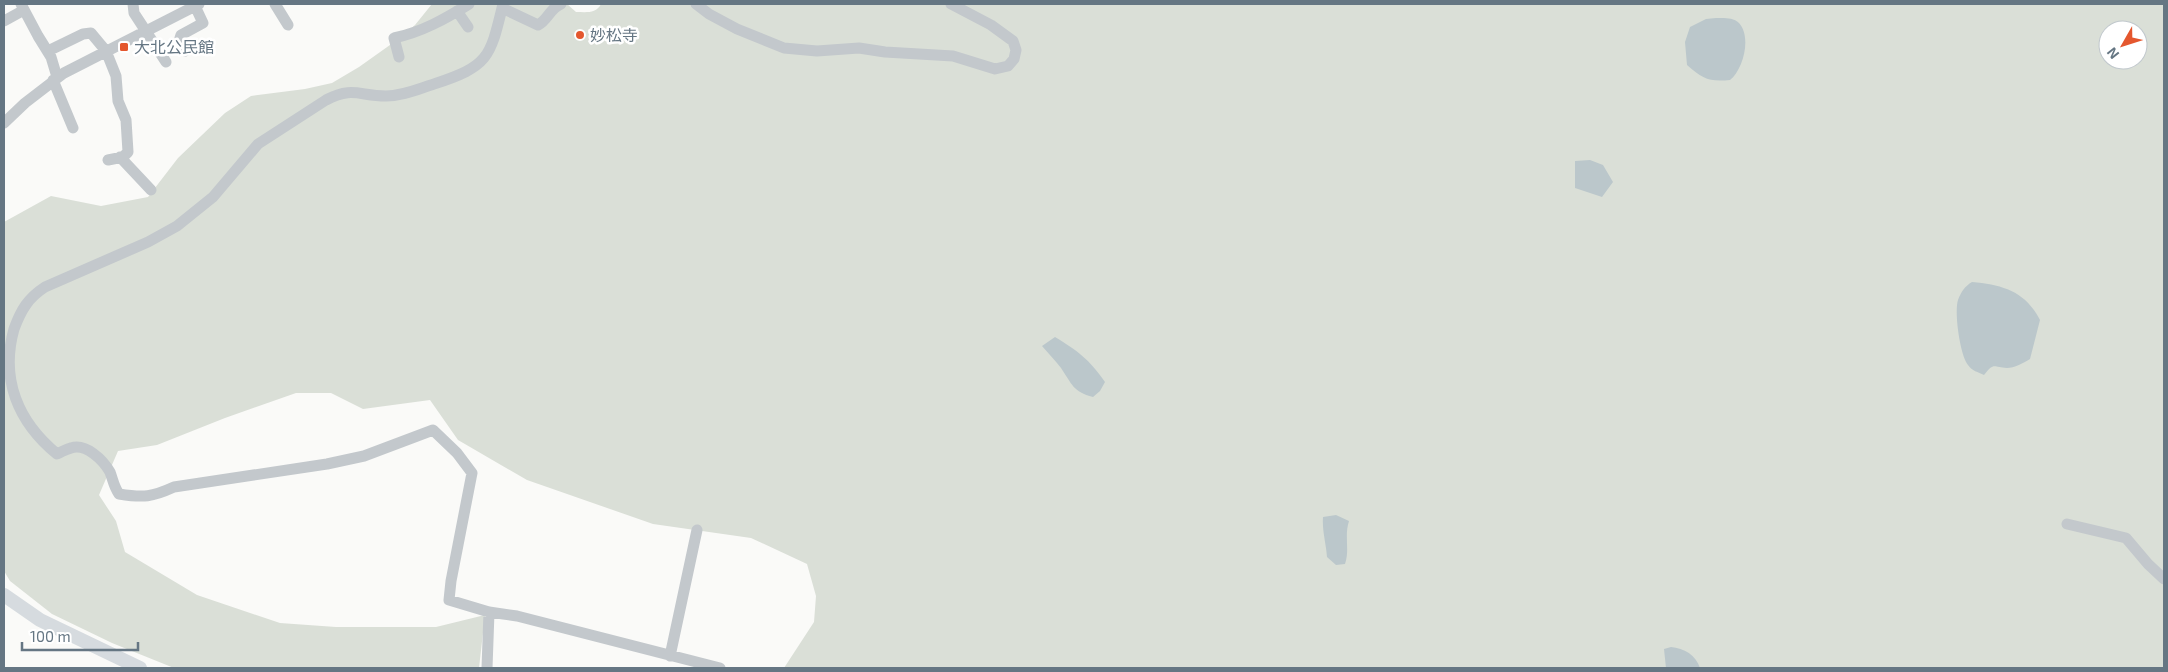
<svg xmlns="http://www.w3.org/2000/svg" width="2168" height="672" font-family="'Exo 2','Noto Sans JP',sans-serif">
<rect width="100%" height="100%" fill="#fafaf8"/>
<path fill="#dadfd7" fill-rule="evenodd" d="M432,4H567L576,12C586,12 596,14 601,4H2164V668H784L814,622L816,596L807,564L751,538L653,524L527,480L458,440L430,400L363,409L331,393H296L225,418L157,445L118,451L99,495L116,521L125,552L197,595L280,623L336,627H436L485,615L479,668H174L112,643L52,614L10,581L4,571V222L51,196L101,206L148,197L178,158L225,113L251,96L305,89L332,83L359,67L397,40L415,25ZM2108,30H2138V60H2108Z"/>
<path fill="#bbc7cb" d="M1716,18C1723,18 1733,17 1739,23C1752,37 1743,70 1730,80C1709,82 1703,79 1687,65L1685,42L1690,27L1706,19Z
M1590,160L1603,165L1613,182L1602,197L1575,188V161Z
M1972,282C2003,285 2025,291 2040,320L2030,359C2024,363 2014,368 2007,368C1993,367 1994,362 1984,375C1978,372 1972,371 1968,365C1960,355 1954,312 1958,300C1961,292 1965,286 1972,282Z
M1055,337C1078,351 1089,359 1105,382L1100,391L1093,397C1073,392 1072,384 1061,368C1055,360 1048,353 1042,346Z
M1336,515L1349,521C1344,536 1350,550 1345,564L1336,565L1327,557C1326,543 1322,531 1323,517Z
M1671,647C1684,648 1696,655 1700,668H1666L1664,649Z"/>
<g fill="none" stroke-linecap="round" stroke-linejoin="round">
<path stroke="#c3c8cc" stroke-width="11" d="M21,4L38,36L51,57L57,77
M133,4L134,13L166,62
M275,4L288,25
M503,4C490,58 489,66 434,84C418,89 403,96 386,96C359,96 353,86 326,100L258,144L213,197L177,226L148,242L45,287C28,298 21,310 14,329C0,379 18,422 57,454C62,452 66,449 71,448C86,443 103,460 110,472C113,480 114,487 119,494C144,498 152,497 174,487L327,464L364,456L433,430L457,453L472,473L451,581L449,600L489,612L517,616L720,668
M696,4L709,14L737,29L784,48L817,51L859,48L885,52L953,56L995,69L1008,66L1014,59L1016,50L1013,41L991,25L951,4
M502,8L538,25C548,20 550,8 561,4
M457,11L468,27
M4,21L24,10
M48,51L83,34L91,33L106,51L116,76L118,101L126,120L128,152L123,157L108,160
M185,51L180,38L181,35L203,23L195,6
M399,57L394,38C422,32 445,19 469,4
M53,80L73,128
M4,123L25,103L64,73L199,4
M120,157L151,190
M2067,524L2126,538L2148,564L2164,579
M670,656L697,530
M487,668L489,612"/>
<path stroke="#d6dbdf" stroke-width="14" d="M4,595L40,620L140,668"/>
</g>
<g fill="#e4572e" stroke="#fff" stroke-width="2">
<circle cx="580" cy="35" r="5"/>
<rect x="119" y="42" width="10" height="10" rx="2.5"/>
</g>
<g text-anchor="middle" stroke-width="5" stroke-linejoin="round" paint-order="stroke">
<g font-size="16" fill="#657683" stroke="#fff" text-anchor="start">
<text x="590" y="41">妙松寺</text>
<text x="134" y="53">大北公民館</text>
</g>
</g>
<rect width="2168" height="672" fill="none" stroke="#657683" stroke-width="10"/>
<g transform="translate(2123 45) rotate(231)"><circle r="24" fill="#ffffff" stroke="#c1c8cd"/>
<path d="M0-4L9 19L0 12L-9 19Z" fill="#e4572e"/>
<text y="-8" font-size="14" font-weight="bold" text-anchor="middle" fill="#657683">N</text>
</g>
<path d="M22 642v8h116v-8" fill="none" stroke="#657683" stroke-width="2.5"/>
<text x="30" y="642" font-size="15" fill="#657683" stroke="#ffffff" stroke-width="4" paint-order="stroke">100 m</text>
</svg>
